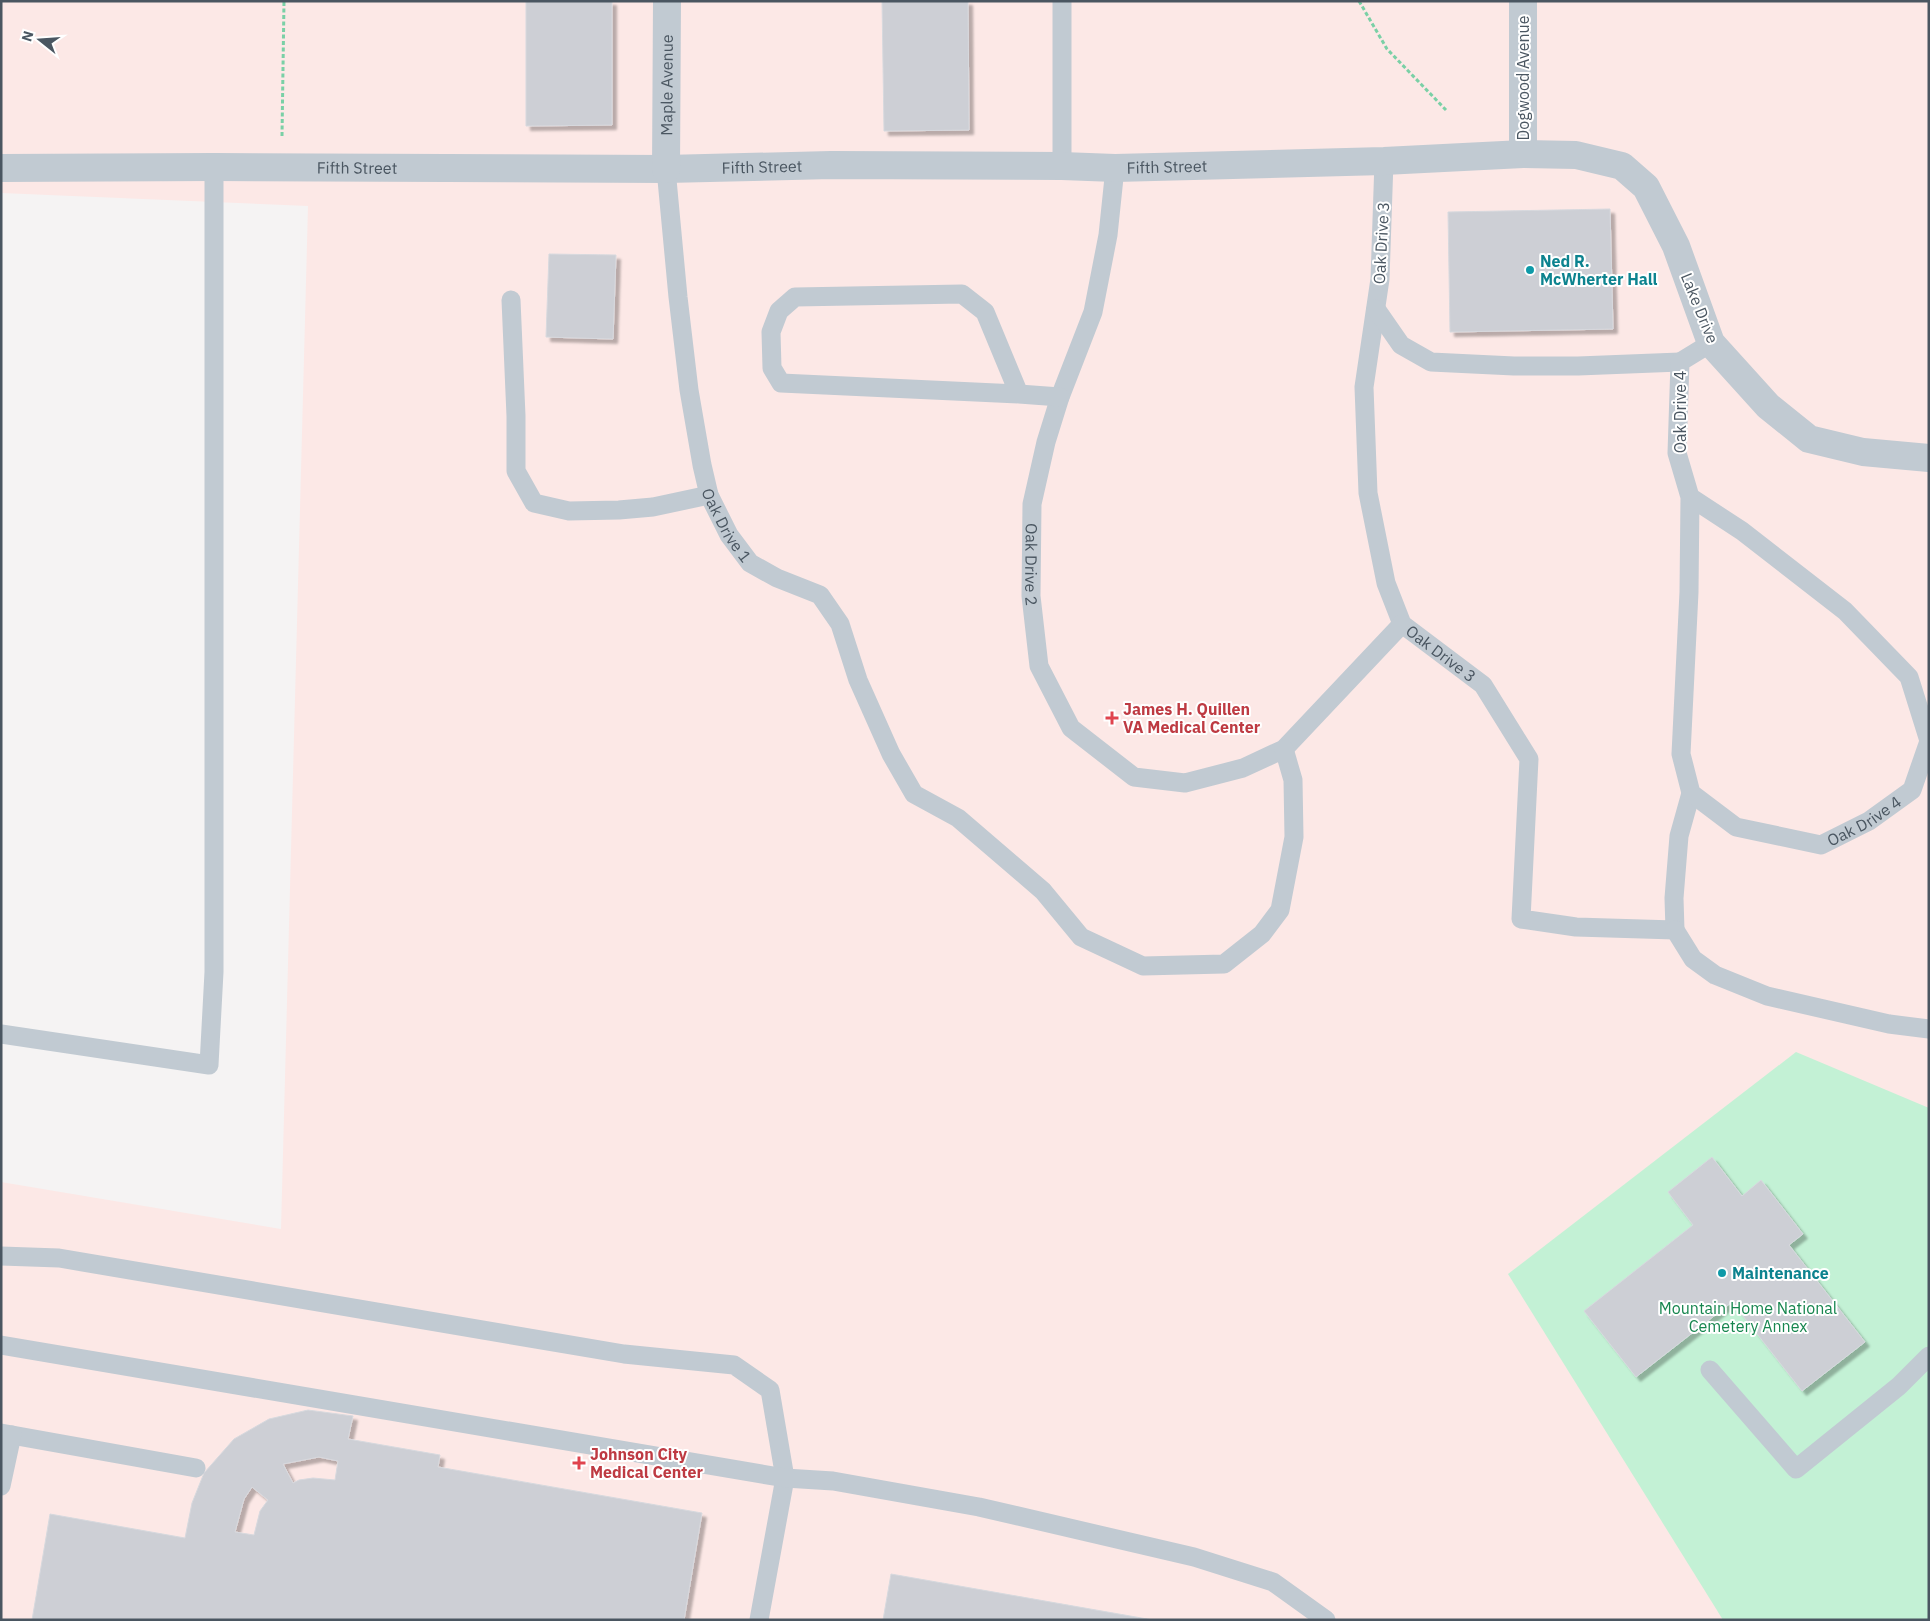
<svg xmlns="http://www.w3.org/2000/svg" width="1930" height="1621" font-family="'IBM Plex Sans',sans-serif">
<defs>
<filter id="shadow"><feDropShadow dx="4.5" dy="4.5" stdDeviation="1" flood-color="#0004"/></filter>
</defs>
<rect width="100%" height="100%" fill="#f5f3f3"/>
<path fill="#fce8e6" d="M1,1H1929V1620H1V1182L281,1229L308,206L1,193Z"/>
<path fill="#c3f1d5" d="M1796,1052L1929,1108V1620H1723L1508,1274Z"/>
<path fill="#cdcfd5" stroke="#d7d9de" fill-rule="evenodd" filter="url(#shadow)" d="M526,1H612V125L526,126Z
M882,1H968L969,130L884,131Z
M1610,209L1613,329L1450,332L1448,212Z
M549,254L616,255L613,339L546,337Z
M1712,1157L1742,1196L1761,1180L1803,1234L1789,1245L1865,1342L1802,1391L1732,1302L1636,1377L1584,1311L1693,1225L1668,1192Z
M308,1410L353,1416L348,1439L440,1455L438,1467L702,1513L684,1620H32L50,1514L185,1538L192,1503L204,1473L234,1439L269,1419ZM319,1457L338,1461L335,1480L313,1478L299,1480L293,1483L283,1464ZM252,1487L268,1500L260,1511L254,1535L235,1532L244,1499Z
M891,1574L1153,1620H883Z"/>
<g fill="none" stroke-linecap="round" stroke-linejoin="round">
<path stroke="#7ad0a6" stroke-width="3" stroke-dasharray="4 2.5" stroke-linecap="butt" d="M1359,1L1387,49L1446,110
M282,136L284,1"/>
<g stroke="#c1cad2" stroke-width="19">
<path d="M1062,1V166"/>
<path id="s1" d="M1384,161L1380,279L1364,387L1368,493L1386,583L1402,624L1483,685L1529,759L1521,919L1576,927L1675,930L1674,898L1679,836L1691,793"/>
<path id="s2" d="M1115,168L1108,235L1093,312L1060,397L1046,442L1032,504L1031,596L1039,666L1071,728L1134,777L1185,783L1243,768L1284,749L1402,624"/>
<path id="s3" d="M666,169L678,297L689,390L702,465L709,495L729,535L750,563L777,578L820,595L840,624L858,680L891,754L914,794L958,818L1043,891L1081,937L1143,966L1224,964L1262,934L1280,910L1294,837L1293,780L1284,749"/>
<path d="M511,300L516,416V471L534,503L569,511L619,510L653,507L709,495"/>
<path d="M1376,309L1401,345L1431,362L1514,366H1578L1680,362"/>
<path d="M1019,394L985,312L962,294L795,297L779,311L771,332L772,368L781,383L1019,394L1060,397"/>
<path id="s4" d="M1690,497L1689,592L1681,754L1691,793L1736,827L1821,845L1869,821L1912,790L1929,741L1909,677L1845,611L1742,531L1690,497L1677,453L1680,362L1711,343"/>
<path d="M1675,930L1693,959L1715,975L1767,996L1889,1024L1929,1029"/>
<path d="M1,1034L209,1065L214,972V167"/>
<path d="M1,1256L59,1258L624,1354L734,1365L770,1390L785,1478L759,1620"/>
<path d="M1,1345L785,1478L833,1481L979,1507L1194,1557L1273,1582L1326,1620"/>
<path d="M1710,1370L1796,1469L1899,1386L1929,1356"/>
<path d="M1,1433L196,1468"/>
<path d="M1,1486L12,1435"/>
</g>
<g stroke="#c1cad2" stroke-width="28">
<path d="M1523,1V154"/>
<path id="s5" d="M1,168L214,167L666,169L831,165L1062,166L1115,168L1384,161L1523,154L1576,155L1622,166L1646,187L1676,246L1711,343L1768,406L1809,439L1863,452L1929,458"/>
<path id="s6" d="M666,169L667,1"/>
</g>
</g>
<g fill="#0f9aa8" stroke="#fff" stroke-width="2">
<circle cx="1530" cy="270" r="5"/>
<circle cx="1722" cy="1273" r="5"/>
</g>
<g fill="#e0444e" stroke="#fff" stroke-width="2">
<path d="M1109.5 710.5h5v5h5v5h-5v5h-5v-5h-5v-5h5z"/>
<path d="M576.5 1455.5h5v5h5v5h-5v5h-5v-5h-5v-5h5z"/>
</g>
<g text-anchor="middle" stroke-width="4" stroke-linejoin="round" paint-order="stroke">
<g font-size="16" fill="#4a5661" stroke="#fff">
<text transform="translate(1523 78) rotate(-90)" y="6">Dogwood Avenue</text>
<text dy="6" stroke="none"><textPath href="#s6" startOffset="84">Maple Avenue</textPath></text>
<text dy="6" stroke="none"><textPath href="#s5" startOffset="761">Fifth Street</textPath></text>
<text dy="6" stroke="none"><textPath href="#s5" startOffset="1166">Fifth Street</textPath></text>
<text dy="6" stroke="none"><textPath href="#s5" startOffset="356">Fifth Street</textPath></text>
<text transform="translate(1381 243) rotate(-87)" y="6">Oak Drive 3</text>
<text transform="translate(1700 308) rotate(68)" y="6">Lake Drive</text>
<text transform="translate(1680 412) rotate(-90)" y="6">Oak Drive 4</text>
<text dy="6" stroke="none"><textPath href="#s3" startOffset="364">Oak Drive 1</textPath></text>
<text dy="6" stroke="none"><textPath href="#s2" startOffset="408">Oak Drive 2</textPath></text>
<text dy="6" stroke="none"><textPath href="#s1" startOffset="518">Oak Drive 3</textPath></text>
<text dy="6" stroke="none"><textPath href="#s4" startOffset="490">Oak Drive 4</textPath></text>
</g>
<g font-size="16" font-weight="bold" fill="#0d838f" stroke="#fff" text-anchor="start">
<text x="1540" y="267">Ned R.<tspan x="1540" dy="18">McWherter Hall</tspan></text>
<text x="1732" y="1279">Maintenance</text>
</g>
<g font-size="16" font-weight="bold" fill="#be3a42" stroke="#fff" text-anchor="start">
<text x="1123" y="715">James H. Quillen<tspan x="1123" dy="18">VA Medical Center</tspan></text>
<text x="590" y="1460">Johnson City<tspan x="590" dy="18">Medical Center</tspan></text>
</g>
<g font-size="16" fill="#17864f" stroke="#fff">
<text x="1748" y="1314">Mountain Home National<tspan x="1748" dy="18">Cemetery Annex</tspan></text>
</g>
</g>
<rect width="1930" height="1621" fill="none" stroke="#4a5661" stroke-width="5"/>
<g transform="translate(40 40) rotate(287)" stroke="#ffffff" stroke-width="4" paint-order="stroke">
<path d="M0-4L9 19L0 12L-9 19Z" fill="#4a5661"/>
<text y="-8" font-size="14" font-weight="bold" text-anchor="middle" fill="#4a5661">N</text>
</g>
</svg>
